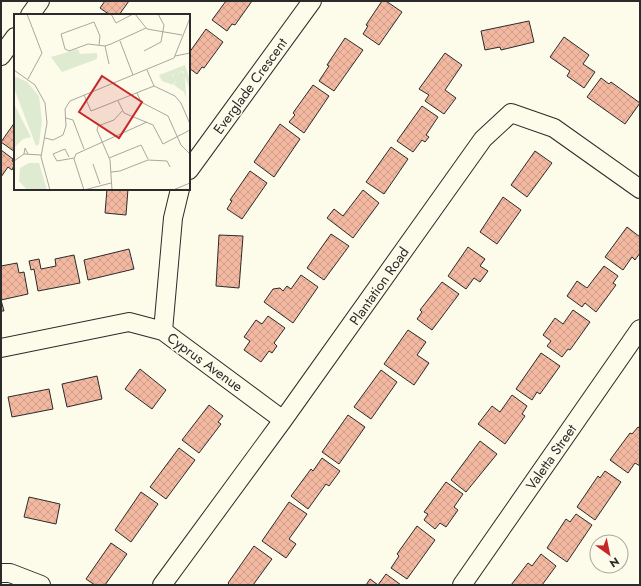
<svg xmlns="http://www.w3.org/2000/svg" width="641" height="586" font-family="Jost,sans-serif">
<defs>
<pattern id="building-cross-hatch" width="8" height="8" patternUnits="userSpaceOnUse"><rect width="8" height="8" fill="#f2b8a0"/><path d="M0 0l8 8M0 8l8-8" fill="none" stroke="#d09e8a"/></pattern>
</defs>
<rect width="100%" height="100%" fill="#fdfbea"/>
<path fill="url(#building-cross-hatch)" stroke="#2b2b2b" d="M105,1H129L119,15H110L100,8Z
M226,1H252L235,25L232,24L227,31L212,20Z
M382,1H386L402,12L379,45L363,34L368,26L366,25Z
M529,21L534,42L501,50L500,47L485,50L481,31Z
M206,29L223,42L204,68L202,67L197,74L189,68V53Z
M564,37L589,55L583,64L595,72L584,88L567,76L570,71L550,57Z
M345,38L363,50L334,91L319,81L329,66L327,65Z
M445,53L462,65L445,90L456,98L444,114L425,101L429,95L419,89Z
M601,78L609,84L611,82L640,103L625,124L587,97Z
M313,85L329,96L304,133L289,122L295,115L293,113Z
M422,106L438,117L426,135L429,137L425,142L422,140L413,152L397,141Z
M15,122V152L1,142Z
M280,124L300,139L274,177L254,162Z
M391,147L408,159L384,194L366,182Z
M1,150L13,159L12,161L15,163L12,170L8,167L1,177Z
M535,151L552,163L527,197L511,185Z
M250,171L267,183L242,219L227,209L232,201L230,200Z
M107,189H128L126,215L105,213Z
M363,190L379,203L353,238L327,218L334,209L343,216Z
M503,197L521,210L497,244L480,232Z
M627,227L640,237V253L635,260L632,257L623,270L605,257Z
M331,234L349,246L324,280L307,268Z
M219,235L243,236L239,288L216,286Z
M468,247L485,259L480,266L488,271L480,282L474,278L466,289L448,276Z
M129,249L134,269L88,280L84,260Z
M74,255L80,283L38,291L34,269L31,270L29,261L39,259L41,269L56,266L55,259Z
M17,263L19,273L24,272L28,294L1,300L4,311H1V266Z
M604,266L618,276L613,283L616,285L596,312L585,303L582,307L567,296L577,281L587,288Z
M301,275L318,287L293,323L264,302L273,289L280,288L283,291L287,286L291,289Z
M442,282L459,294L432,330L417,319L422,312L420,310Z
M573,310L590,322L570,350L568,349L562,357L547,346L551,341L543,335L555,318L563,324Z
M268,316L285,328L274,343L277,346L272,353L269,351L261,362L244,350L250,341L244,337L256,320L262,324Z
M408,330L426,342L417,355L429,363L414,385L384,364Z
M541,353L560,366L540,394L537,392L532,400L516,389Z
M140,369L166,390L152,409L125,389Z
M381,370L397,382L371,419L354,407Z
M97,376L102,399L67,407L62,384Z
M49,389L53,409L12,417L8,397Z
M512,395L527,406L522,414L525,416L505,444L478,424L492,406L500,412Z
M209,405L223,416L218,422L221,424L199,453L182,440Z
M348,415L365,427L339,464L322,452Z
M638,427L640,428V466L635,463L628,473L610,460L630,433L632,434Z
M480,441L497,454L466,492L451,480Z
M179,448L195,460L166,499L150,487Z
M322,458L340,471L329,486L326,484L308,509L291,496L311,469L313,471Z
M605,471L621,482L595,520L577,507L598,476L600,478Z
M446,482L463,494L454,507L458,510L446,527L440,523L435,529L424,520L428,514L424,512Z
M141,492L158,504L131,542L115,530Z
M29,497L60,504L56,524L24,517Z
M289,502L307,514L289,539L296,544L286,558L262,541Z
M576,514L592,525L567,562L547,548L566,519L570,522Z
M417,526L435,540L407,579L391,568L399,556L397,554Z
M111,543L127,554L105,585H95L86,579Z
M254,546L272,559L253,585H230L228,583Z
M541,554L556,566L542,585H511L528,563L532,566Z
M386,574L401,585H366L370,579L378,585Z"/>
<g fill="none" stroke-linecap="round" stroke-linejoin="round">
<defs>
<path id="minor" d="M30,15L40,1
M1,56L15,37
M189,170L312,1
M163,331L173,218L180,189
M1,348L129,322L163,331L283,420
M1,573H10L41,585
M162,585L283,420L483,139L511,113L554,128L640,189
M462,585L640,329"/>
</defs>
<use href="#minor" stroke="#2b2b2b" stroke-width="20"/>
<use href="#minor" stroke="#fdfbea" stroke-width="18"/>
</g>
<g text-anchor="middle" stroke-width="3" stroke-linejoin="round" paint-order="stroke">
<g font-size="14" fill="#2b2b2b" stroke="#fdfbea">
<text transform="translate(250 86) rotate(-54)" y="5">Everglade Crescent</text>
<text transform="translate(379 286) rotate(-55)" y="5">Plantation Road</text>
<text transform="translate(205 362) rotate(36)" y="5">Cyprus Avenue</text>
<text transform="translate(551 457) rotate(-55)" y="5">Valetta Street</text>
</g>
</g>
<g transform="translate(14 14)">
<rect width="176" height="176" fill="#fdfbea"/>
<path d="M171,51L176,66V76L169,57L158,61L162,67L159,71L148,67L145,61Z" fill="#deebd1"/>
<path d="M168,58L171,61L172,85L170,78L160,71L162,67L158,64L161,59ZM0,90L17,123L9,125L0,134Z" fill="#deebd1"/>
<path d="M64,35L66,40L83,39V45L48,58L37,43ZM0,62L13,68L25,82L28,107L25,130L22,132L0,74ZM15,149H25L33,176H13L5,167L6,154Z" fill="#deebd1"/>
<path fill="none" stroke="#a9a89e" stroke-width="1" d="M13,0L28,39L14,65M97,0L102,9L119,0M121,0L133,15L168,21M106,27L119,61M85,31L86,22L80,8L47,20L51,35L55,37L74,30L91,32L97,30L132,14M91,32L95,50M130,37L147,28L150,11L144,0M161,42L176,39M0,56L21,71L31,89L33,109L27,143L36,176M133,56L140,72L161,82L167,89L176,110M123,79L127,88L154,102L167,131L176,140M70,81L77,97L140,72M104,87L110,99L139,111L149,130L176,116M52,104L59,106L70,135M31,124L39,126L49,121L52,112L51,95L56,87L160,44L176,4M10,140L11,134L14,140M55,143L51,135L39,140L43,147L60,144M95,144L127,131L134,145M0,147L10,140L27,141M79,150L86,170M97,158L106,157L134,146L153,147L156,153M70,176L60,145L62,140L133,108M70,176L97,169M98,176L96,146L83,116L84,112L100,106L108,97M159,176L176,169"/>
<path fill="#c62828" fill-opacity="0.15" stroke="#c62828" stroke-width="2" d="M88,62L128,88L105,124L65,98Z"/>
<rect width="176" height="176" fill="none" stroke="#2b2b2b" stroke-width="2"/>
</g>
<rect width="641" height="586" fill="none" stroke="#2b2b2b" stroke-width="4"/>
<g transform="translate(609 554) rotate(147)"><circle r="19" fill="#fdfbea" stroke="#a9a89e"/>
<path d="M0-3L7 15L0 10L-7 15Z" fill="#c62828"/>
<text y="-6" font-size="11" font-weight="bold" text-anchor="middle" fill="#2b2b2b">N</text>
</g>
</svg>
